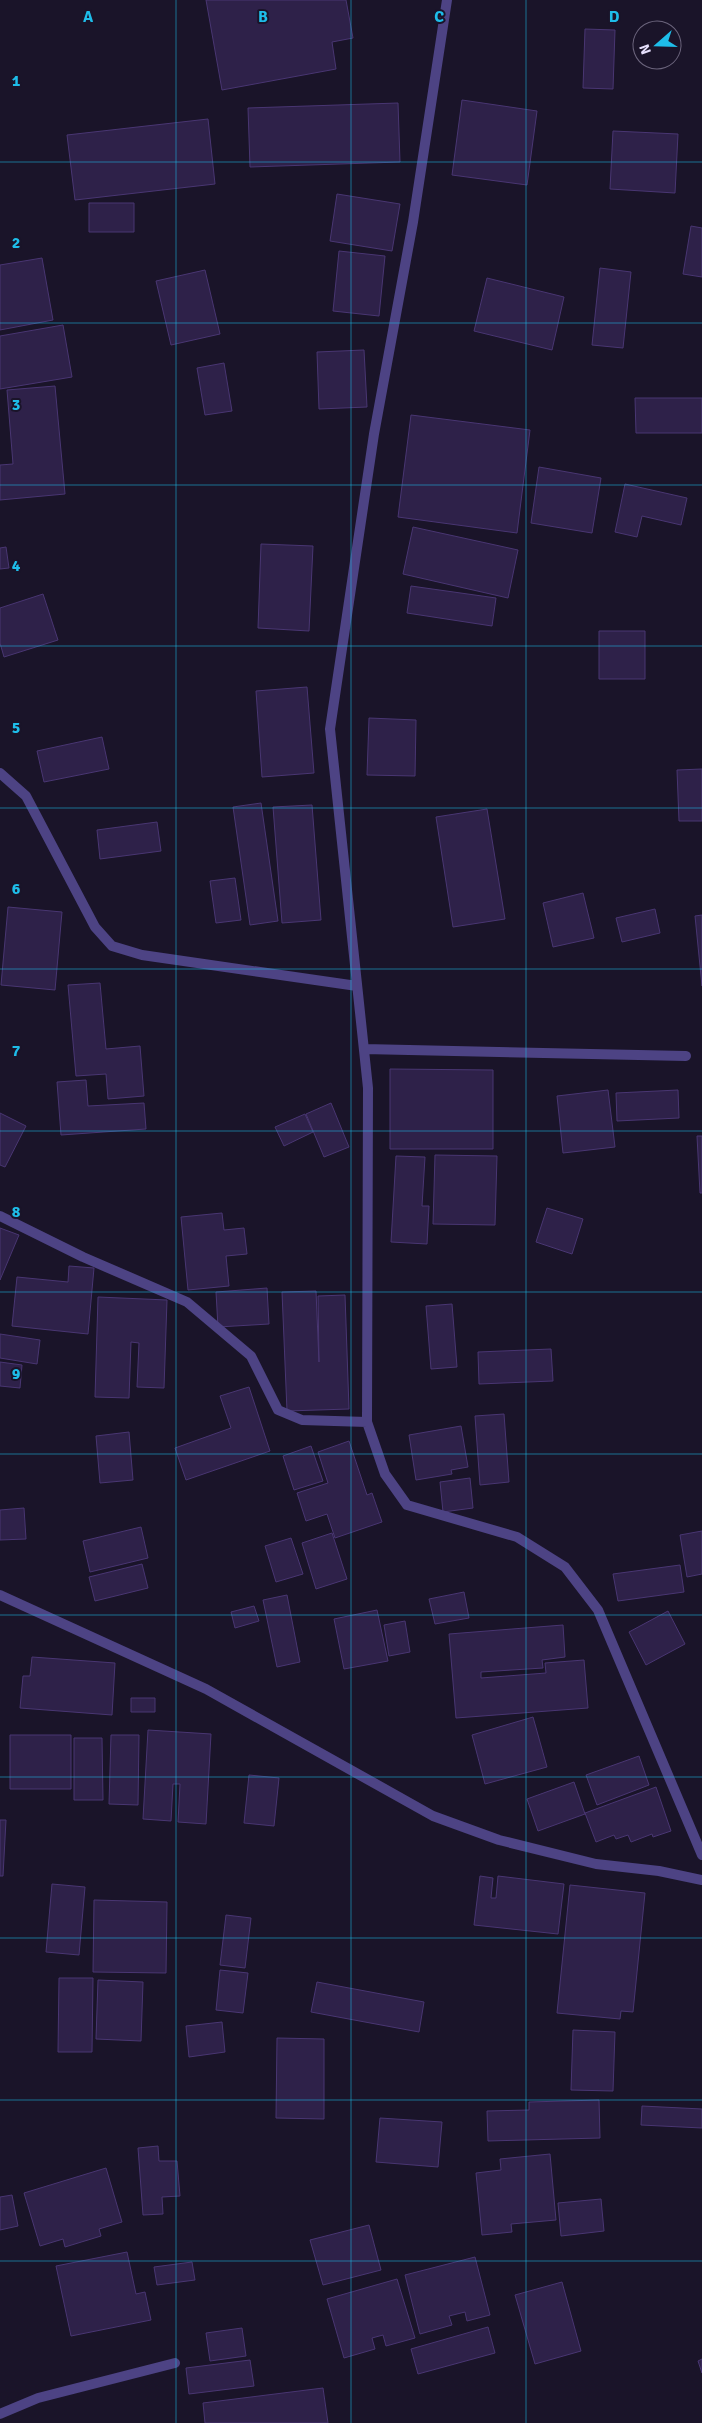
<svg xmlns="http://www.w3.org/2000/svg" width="702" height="2423" font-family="Signika,sans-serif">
<rect width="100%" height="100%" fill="#1a1429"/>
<path fill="#2e2149" stroke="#493672" d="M206,0H346L353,38L332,42L336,69L222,90Z
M585,29L615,30L613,89L583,88Z
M462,100L537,111L527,185L452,175Z
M398,103L400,162L250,167L248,108Z
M208,119L215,184L75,200L67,135Z
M613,131L678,134L675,193L610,189Z
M337,194L400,204L392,251L330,241Z
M89,203H134V232H89Z
M691,226L702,228V277L683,274Z
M339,251L385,256L379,316L333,311Z
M42,258L53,320L0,330V265Z
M600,268L631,272L623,348L592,345Z
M205,270L220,334L171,345L156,281Z
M487,278L564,297L552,350L474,331Z
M63,325L72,377L0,389V336Z
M364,350L367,407L319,409L317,352Z
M224,363L232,411L205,415L197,368Z
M55,386L65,494L0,500V465L13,464L7,390Z
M635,398H702V433H636Z
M411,415L530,430L517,533L398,517Z
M539,467L601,478L592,533L531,523Z
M625,484L687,498L681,525L642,516L637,537L615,532Z
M413,527L518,550L508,598L403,574Z
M261,544L313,546L309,631L258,628Z
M6,547L9,568L0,569V548Z
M411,586L496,598L492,626L407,613Z
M43,594L58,640L4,657L0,643V608Z
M599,631H645V679H599Z
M307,687L314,773L262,777L256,691Z
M369,718L416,720L415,776L367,775Z
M102,737L109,769L44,782L37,751Z
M702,769V821H679L677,770Z
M261,803L278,921L250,925L233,807Z
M312,805L321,920L282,923L273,807Z
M487,809L505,919L453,927L436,817Z
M157,822L161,851L100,859L97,830Z
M235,878L241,920L216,923L210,881Z
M583,893L594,938L553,947L543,903Z
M8,907L62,912L55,990L1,985Z
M655,909L660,933L622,942L616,918Z
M702,915V986L695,916Z
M100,983L106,1049L140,1046L144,1096L108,1099L106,1074L76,1076L68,985Z
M390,1069L493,1070V1149H390Z
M86,1080L88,1106L144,1103L146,1129L61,1135L57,1082Z
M608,1090L615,1147L563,1153L557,1096Z
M678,1090L679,1118L617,1121L616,1093Z
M331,1103L349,1147L324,1157L306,1114Z
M0,1113L26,1126L5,1167L0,1165Z
M305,1114L313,1132L284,1146L275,1127Z
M697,1136H702V1193H700Z
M435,1155L497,1156L495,1225L433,1224Z
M396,1156L425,1157L422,1206H429L427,1244L391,1242Z
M547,1208L583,1219L572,1254L536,1242Z
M222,1213L224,1230L244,1228L247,1254L226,1256L229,1286L188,1290L181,1217Z
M0,1228L19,1235L0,1280Z
M69,1266L94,1268L88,1334L12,1326L17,1277L68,1282Z
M267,1288L269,1324L218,1327L216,1292Z
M316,1291L319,1362L318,1296L345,1295L349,1409L287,1411L282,1292Z
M98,1297L167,1300L164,1388L137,1387L139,1343L131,1342L129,1398L95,1397Z
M452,1304L457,1367L431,1369L426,1306Z
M0,1334L40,1340L37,1364L0,1358Z
M551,1349L553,1381L479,1384L478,1352Z
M0,1362L22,1365L20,1388L0,1386Z
M249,1387L270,1451L186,1480L175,1448L231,1428L220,1396Z
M504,1414L509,1482L480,1485L475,1416Z
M461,1426L468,1467L451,1470L452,1474L416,1480L409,1435Z
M129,1432L133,1480L100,1483L96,1436Z
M349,1441L367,1495L372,1493L382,1522L335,1538L327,1514L306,1521L297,1493L328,1483L318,1452Z
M311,1446L323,1481L294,1490L283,1456Z
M470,1478L473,1508L443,1512L440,1482Z
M24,1508L26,1539L0,1540V1510Z
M141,1527L148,1558L90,1572L83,1541Z
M702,1531V1574L687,1577L680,1535Z
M332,1533L347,1579L316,1589L302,1543Z
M291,1538L303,1574L276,1582L265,1546Z
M142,1564L148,1588L95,1601L89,1577Z
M680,1565L684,1592L618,1601L613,1574Z
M464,1592L469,1618L435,1624L429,1599Z
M287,1595L300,1662L277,1667L263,1600Z
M254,1606L259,1621L235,1628L231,1612Z
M377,1610L388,1661L344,1669L334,1619Z
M668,1611L685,1644L646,1665L629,1632Z
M405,1621L410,1652L389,1656L384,1625Z
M563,1625L565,1657L542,1660L543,1668L481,1672V1678L546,1673L545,1663L584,1660L588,1708L456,1718L449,1634Z
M32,1657L115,1663L112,1715L20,1708L23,1676H30Z
M131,1698H155V1712H131Z
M533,1717L547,1767L485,1784L472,1735Z
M148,1730L211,1734L206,1824L178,1822L180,1784H173L171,1821L143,1819Z
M10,1735H71V1789H10Z
M111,1735H139L138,1805L109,1804Z
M74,1738H102L103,1800H74Z
M639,1756L649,1785L597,1805L586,1775Z
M249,1775L279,1778L274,1826L244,1823Z
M574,1782L585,1814L538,1831L527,1799Z
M656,1787L671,1831L653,1837L652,1834L631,1842L628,1835L616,1839L614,1835L596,1842L585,1813Z
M0,1820H6L3,1876H0Z
M480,1876L493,1878L491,1898H496L498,1876L564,1884L558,1934L474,1925Z
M52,1884L85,1887L79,1955L46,1952Z
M570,1885L645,1893L633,2012L621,2011L620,2019L557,2013Z
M94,1900L167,1902L166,1973L93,1972Z
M226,1915L251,1918L245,1968L220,1965Z
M220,1970L248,1973L243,2013L216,2010Z
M59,1978H93L92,2052H58Z
M98,1980L143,1982L141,2041L96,2039Z
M317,1982L424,2002L419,2032L311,2012Z
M222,2022L225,2052L189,2057L186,2026Z
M573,2030L615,2032L613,2091L571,2090Z
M277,2038L324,2039V2119L276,2118Z
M599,2100L600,2138L488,2141L487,2111L529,2110V2102Z
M642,2106L702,2109V2128L641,2125Z
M380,2118L442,2122L438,2167L376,2162Z
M158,2146L159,2161H177L180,2196L162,2197L163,2214L143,2215L138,2148Z
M550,2154L556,2220L511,2224L512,2232L482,2235L476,2173L501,2170L500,2159Z
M106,2168L122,2222L99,2229L101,2236L65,2247L63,2239L40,2246L24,2193Z
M12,2195L18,2226L0,2230V2197Z
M601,2199L604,2231L561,2236L558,2203Z
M369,2225L381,2270L323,2285L310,2240Z
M127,2252L136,2294L145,2292L151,2320L71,2336L56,2266Z
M475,2257L490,2315L467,2321L465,2312L449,2316L452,2325L420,2334L405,2275Z
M192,2262L195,2280L157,2285L154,2267Z
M397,2279L415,2338L386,2346L383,2335L372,2338L375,2349L344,2358L327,2299Z
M562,2282L581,2351L535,2364L515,2295Z
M488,2327L495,2353L418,2374L411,2349Z
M242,2328L246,2356L210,2361L206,2333Z
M702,2359V2373L698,2361Z
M250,2360L254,2386L189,2394L186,2368Z
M323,2388L328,2423H205L203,2403Z"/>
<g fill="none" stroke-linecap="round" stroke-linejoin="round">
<path stroke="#4d4384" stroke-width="10" d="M447,0L413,222L374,434L330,729L368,1088L367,1422L385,1474L407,1505L517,1537L565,1567L598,1610L702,1855
M0,773L26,796L95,927L112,946L142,955L357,986
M364,1049L686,1056
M0,1216L83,1257L187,1302L251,1356L278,1410L302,1420L367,1422
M0,1595L206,1689L433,1816L499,1840L596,1864L659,1871L702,1880
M0,2414L38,2398L175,2363"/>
</g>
<path fill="none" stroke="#1ebde9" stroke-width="1" stroke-opacity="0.55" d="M176,0V2423M351,0V2423M526,0V2423M0,162H702M0,323H702M0,485H702M0,646H702M0,808H702M0,969H702M0,1131H702M0,1292H702M0,1454H702M0,1615H702M0,1777H702M0,1938H702M0,2100H702M0,2261H702"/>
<g font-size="16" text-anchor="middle" font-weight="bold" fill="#1ebde9" stroke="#1a1429" stroke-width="4" stroke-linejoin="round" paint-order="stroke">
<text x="88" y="22">A</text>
<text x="263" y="22">B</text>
<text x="439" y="22">C</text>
<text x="614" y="22">D</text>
<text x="16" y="86">1</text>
<text x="16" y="248">2</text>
<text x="16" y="410">3</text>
<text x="16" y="571">4</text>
<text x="16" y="733">5</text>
<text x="16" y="894">6</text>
<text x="16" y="1056">7</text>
<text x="16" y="1217">8</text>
<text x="16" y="1379">9</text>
</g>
<g transform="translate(657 45) rotate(250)"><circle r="24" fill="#1a1429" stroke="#6c657d"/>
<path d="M0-4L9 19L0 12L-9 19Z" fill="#1ebde9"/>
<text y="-8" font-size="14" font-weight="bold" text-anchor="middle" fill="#e6dffc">N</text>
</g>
</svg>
